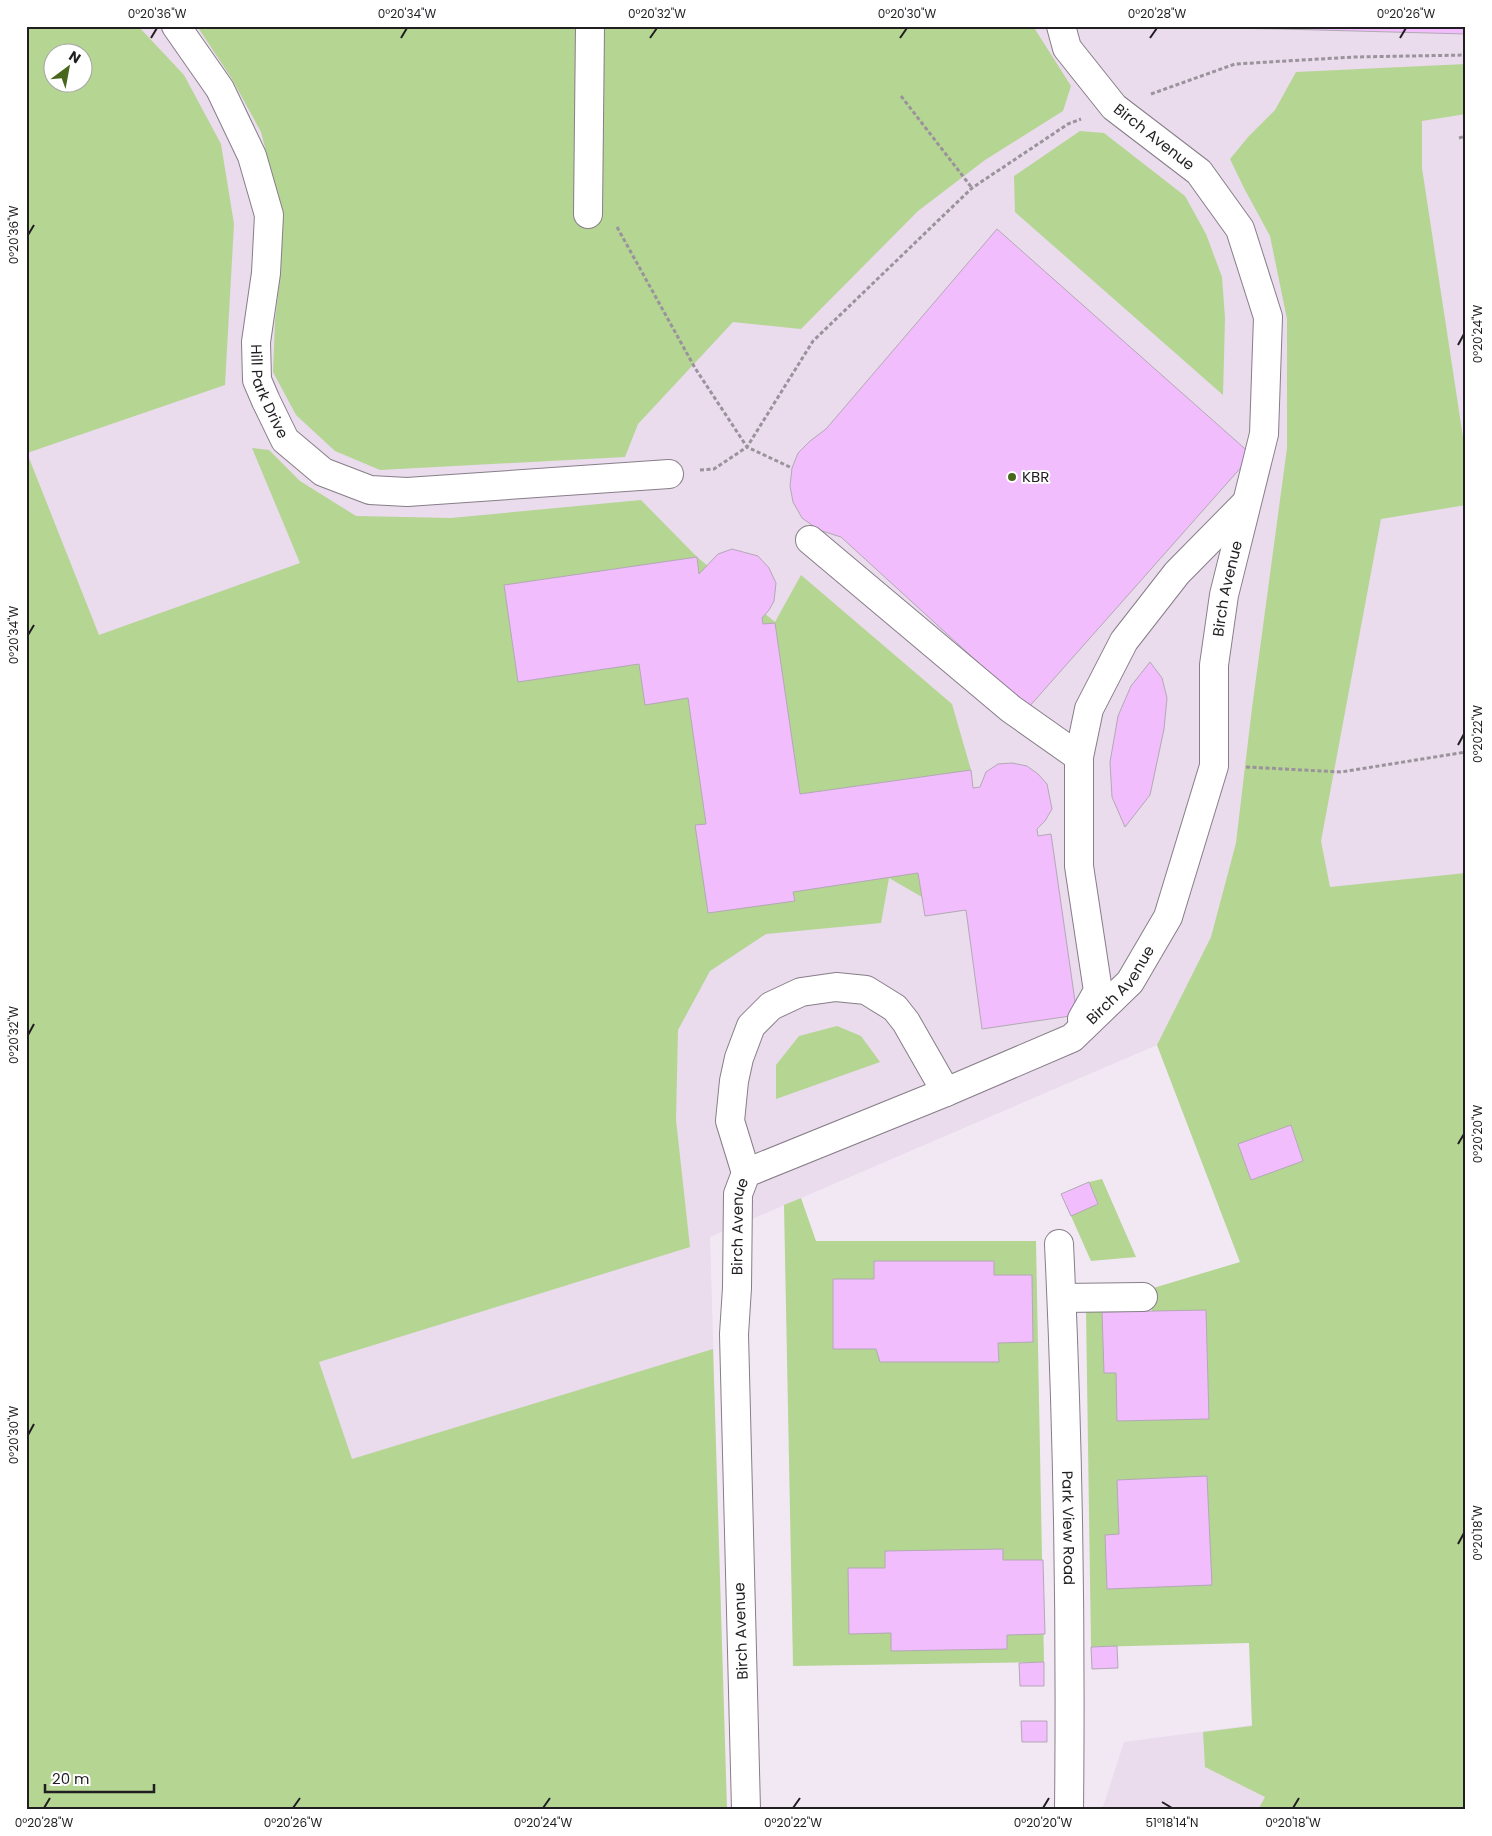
<svg xmlns="http://www.w3.org/2000/svg" width="1492" height="1836" font-family="Poppins,sans-serif">
<rect width="100%" height="100%" fill="#f2e8f4"/>
<path fill="#eadbed" fill-rule="evenodd" d="M26,26H1466V1810H1102L1124,1742L1252,1725L1240,1262L1157,1045L710,1237L727,1810H26ZM52,52H82V82H52Z"/>
<path fill="#b5d593" fill-rule="evenodd" d="M26,26H138L184,75L221,144L234,224L225,385L27,453L99,635L300,563L252,448L269,450L300,481L356,516L451,518L641,500L697,557L775,622L801,575L952,704L971,770L918,873L922,897L889,878L881,923L766,934L710,971L678,1030L676,1120L690,1247L319,1362L352,1459L713,1349L727,1810H26ZM52,52H82V82H52Z
M197,26H1033L1071,86L1063,111L985,160L918,211L801,329L733,322L638,424L625,457L380,470L335,451L296,415L273,372L275,321L281,269L279,202L261,132L232,79Z
M1466,64V114L1422,121V168L1466,457V505L1381,519L1321,841L1330,887L1466,873V1810H1258L1265,1797L1205,1767L1203,1732L1252,1726L1249,1643L1091,1647L1086,1311H1152L1150,1289L1240,1262L1157,1045L1211,937L1236,843L1252,708L1287,448V319L1270,236L1244,188L1230,159L1249,136L1275,110L1296,72Z
M1080,131L1104,133L1185,196L1206,234L1222,277L1225,318L1223,395L1015,212L1014,176Z
M837,1026L861,1036L880,1062L776,1099V1065L799,1036Z
M1102,1179L1136,1257L1091,1261L1071,1216L1098,1204L1089,1182Z
M801,1198L816,1241H1036L1044,1662L793,1666L784,1205Z"/>
<path fill="#f1bdfc" stroke="#b2a9b4" d="M1466,26V34L1281,29L1092,26Z
M997,229L1252,455L1028,708L841,537L819,530L802,518L793,502L790,486L792,468L798,453L810,441L826,429Z
M732,549L758,556L769,568L776,583L774,601L769,610L762,618L763,624L775,623L800,794L971,770L973,788L980,787L986,772L998,764L1012,763L1027,766L1038,774L1047,784L1052,809L1045,821L1037,829L1038,836L1051,834L1077,1015L982,1029L966,910L925,916L918,873L793,892L795,901L708,913L695,825L706,824L688,698L645,705L639,664L518,682L504,585L697,557L699,574L718,554Z
M1150,662L1162,678L1167,698L1164,729L1150,795L1125,827L1112,797L1110,762L1118,716L1131,686Z
M1291,1125L1303,1161L1251,1180L1238,1144Z
M1089,1182L1098,1204L1071,1216L1061,1194Z
M874,1261H994V1275H1032L1033,1342L998,1343L999,1362H880L876,1349H833V1279H874Z
M1206,1310L1209,1419L1117,1421L1116,1373H1104L1102,1312Z
M1207,1476L1212,1585L1107,1589L1105,1535L1119,1534L1117,1480Z
M1003,1549V1560H1043L1045,1634L1007,1635V1649L891,1651V1633L849,1634L848,1568H885V1551Z
M1117,1646L1118,1668L1092,1669L1091,1647Z
M1044,1662V1686H1020L1019,1663Z
M1021,1721H1047V1742H1022Z"/>
<g fill="none" stroke-linecap="round" stroke-linejoin="round">
<defs>
<g id="minor">
<path id="s1" d="M176,26L220,89L252,156L269,215L266,273L256,342L257,380L266,401L285,440L323,472L370,490L407,492L669,474"/>
<path d="M588,214L590,26"/>
<path d="M810,540L1011,709L1079,757"/>
<path d="M1082,1019L1098,991L1079,866V757L1089,709L1124,641L1177,573L1245,504"/>
<path d="M746,1173L730,1121L734,1081L739,1058L751,1026L771,1006L801,992L836,987L866,990L895,1008L906,1022L946,1092"/>
<path id="s2" d="M1059,1244C1068,1433 1071,1621 1069,1810"/>
<path d="M1062,1298L1143,1297"/>
<path id="s3" d="M746,1810L734,1334L737,1288L738,1194L746,1173L946,1092L1072,1038L1130,982L1168,917L1214,766V665L1224,595L1264,434L1268,317L1240,229L1199,172L1114,107L1067,48L1061,26"/>
</g>
</defs>
<use href="#minor" stroke="#877e88" stroke-width="30"/>
<path stroke="#9a939b" stroke-width="3" stroke-dasharray="4 2.5" stroke-linecap="butt" d="M1151,94L1235,64L1354,57L1466,55
M901,96L972,188
M1459,138L1466,136
M617,227L695,368L747,447L792,468
M700,470L714,469L747,447L813,341L972,188L1068,124L1081,119
M1246,767L1341,772L1466,752"/>
<use href="#minor" stroke="#fff" stroke-width="28"/>
</g>
<path fill="none" stroke="#211e22" stroke-width="2" d="M151,38L157,28M401,38L407,28M650,38L657,28M900,38L907,28M1150,38L1157,28M1400,38L1406,28M28,235L34,225M1458,345L1464,334M28,635L34,625M1458,745L1464,734M28,1035L34,1024M1458,1144L1464,1134M28,1435L34,1424M1458,1544L1464,1533M1162,1802L1172,1808M44,1808L50,1798M293,1808L300,1798M543,1808L550,1798M793,1808L800,1798M1043,1808L1049,1798M1293,1808L1299,1798"/>
<circle fill="#48671c" stroke="#fff" stroke-width="2" cx="1012" cy="477" r="5"/>
<g text-anchor="middle" stroke-width="4" stroke-linejoin="round" paint-order="stroke">
<g font-size="15" fill="#211e22" stroke="#fff">
<text transform="translate(1154 137) rotate(38)" y="5">Birch Avenue</text>
<text dy="5" stroke="none"><textPath href="#s1" startOffset="392">Hill Park Drive</textPath></text>
<text dy="5" stroke="none"><textPath href="#s3" startOffset="1484">Birch Avenue</textPath></text>
<text dy="5" stroke="none"><textPath href="#s3" startOffset="1064">Birch Avenue</textPath></text>
<text dy="5" stroke="none"><textPath href="#s3" startOffset="584">Birch Avenue</textPath></text>
<text dy="5" stroke="none"><textPath href="#s2" startOffset="284">Park View Road</textPath></text>
<text transform="translate(741 1631) rotate(-92)" y="5">Birch Avenue</text>
</g>
<g font-size="15" fill="#211e22" stroke="#fff" text-anchor="start">
<text x="1022" y="482">KBR</text>
</g>
</g>
<rect width="1492" height="1836" fill="none" stroke="#ffffff" stroke-width="55"/>
<g transform="translate(68 68) rotate(32)"><circle r="24" fill="#ffffff" stroke="#a6a5a7"/>
<path d="M0-4L9 19L0 12L-9 19Z" fill="#48671c"/>
<text y="-8" font-size="14" font-weight="bold" text-anchor="middle" fill="#211e22">N</text>
</g>
<path d="M45 1784v8h109v-8" fill="none" stroke="#211e22" stroke-width="2.5"/>
<text x="52" y="1784" font-size="15" fill="#211e22" stroke="#ffffff" stroke-width="4" paint-order="stroke">20 m</text>
<rect x="28" y="28" width="1436" height="1780" fill="none" stroke="#211e22" stroke-width="2"/>
<g font-size="12" text-anchor="middle" fill="#211e22">
<text x="157" y="18">0°20'36"W</text>
<text x="407" y="18">0°20'34"W</text>
<text x="657" y="18">0°20'32"W</text>
<text x="907" y="18">0°20'30"W</text>
<text x="1157" y="18">0°20'28"W</text>
<text x="1406" y="18">0°20'26"W</text>
<text transform="translate(14 235) rotate(-90)" y="4">0°20'36"W</text>
<text transform="translate(1478 334) rotate(-90)" y="4">0°20'24"W</text>
<text transform="translate(14 635) rotate(-90)" y="4">0°20'34"W</text>
<text transform="translate(1478 734) rotate(-90)" y="4">0°20'22"W</text>
<text transform="translate(14 1035) rotate(-90)" y="4">0°20'32"W</text>
<text transform="translate(1478 1134) rotate(-90)" y="4">0°20'20"W</text>
<text transform="translate(14 1435) rotate(-90)" y="4">0°20'30"W</text>
<text transform="translate(1478 1533) rotate(-90)" y="4">0°20'18"W</text>
<text x="44" y="1827">0°20'28"W</text>
<text x="293" y="1827">0°20'26"W</text>
<text x="543" y="1827">0°20'24"W</text>
<text x="793" y="1827">0°20'22"W</text>
<text x="1043" y="1827">0°20'20"W</text>
<text x="1172" y="1827">51°18'14"N</text>
<text x="1293" y="1827">0°20'18"W</text>
</g>
</svg>
